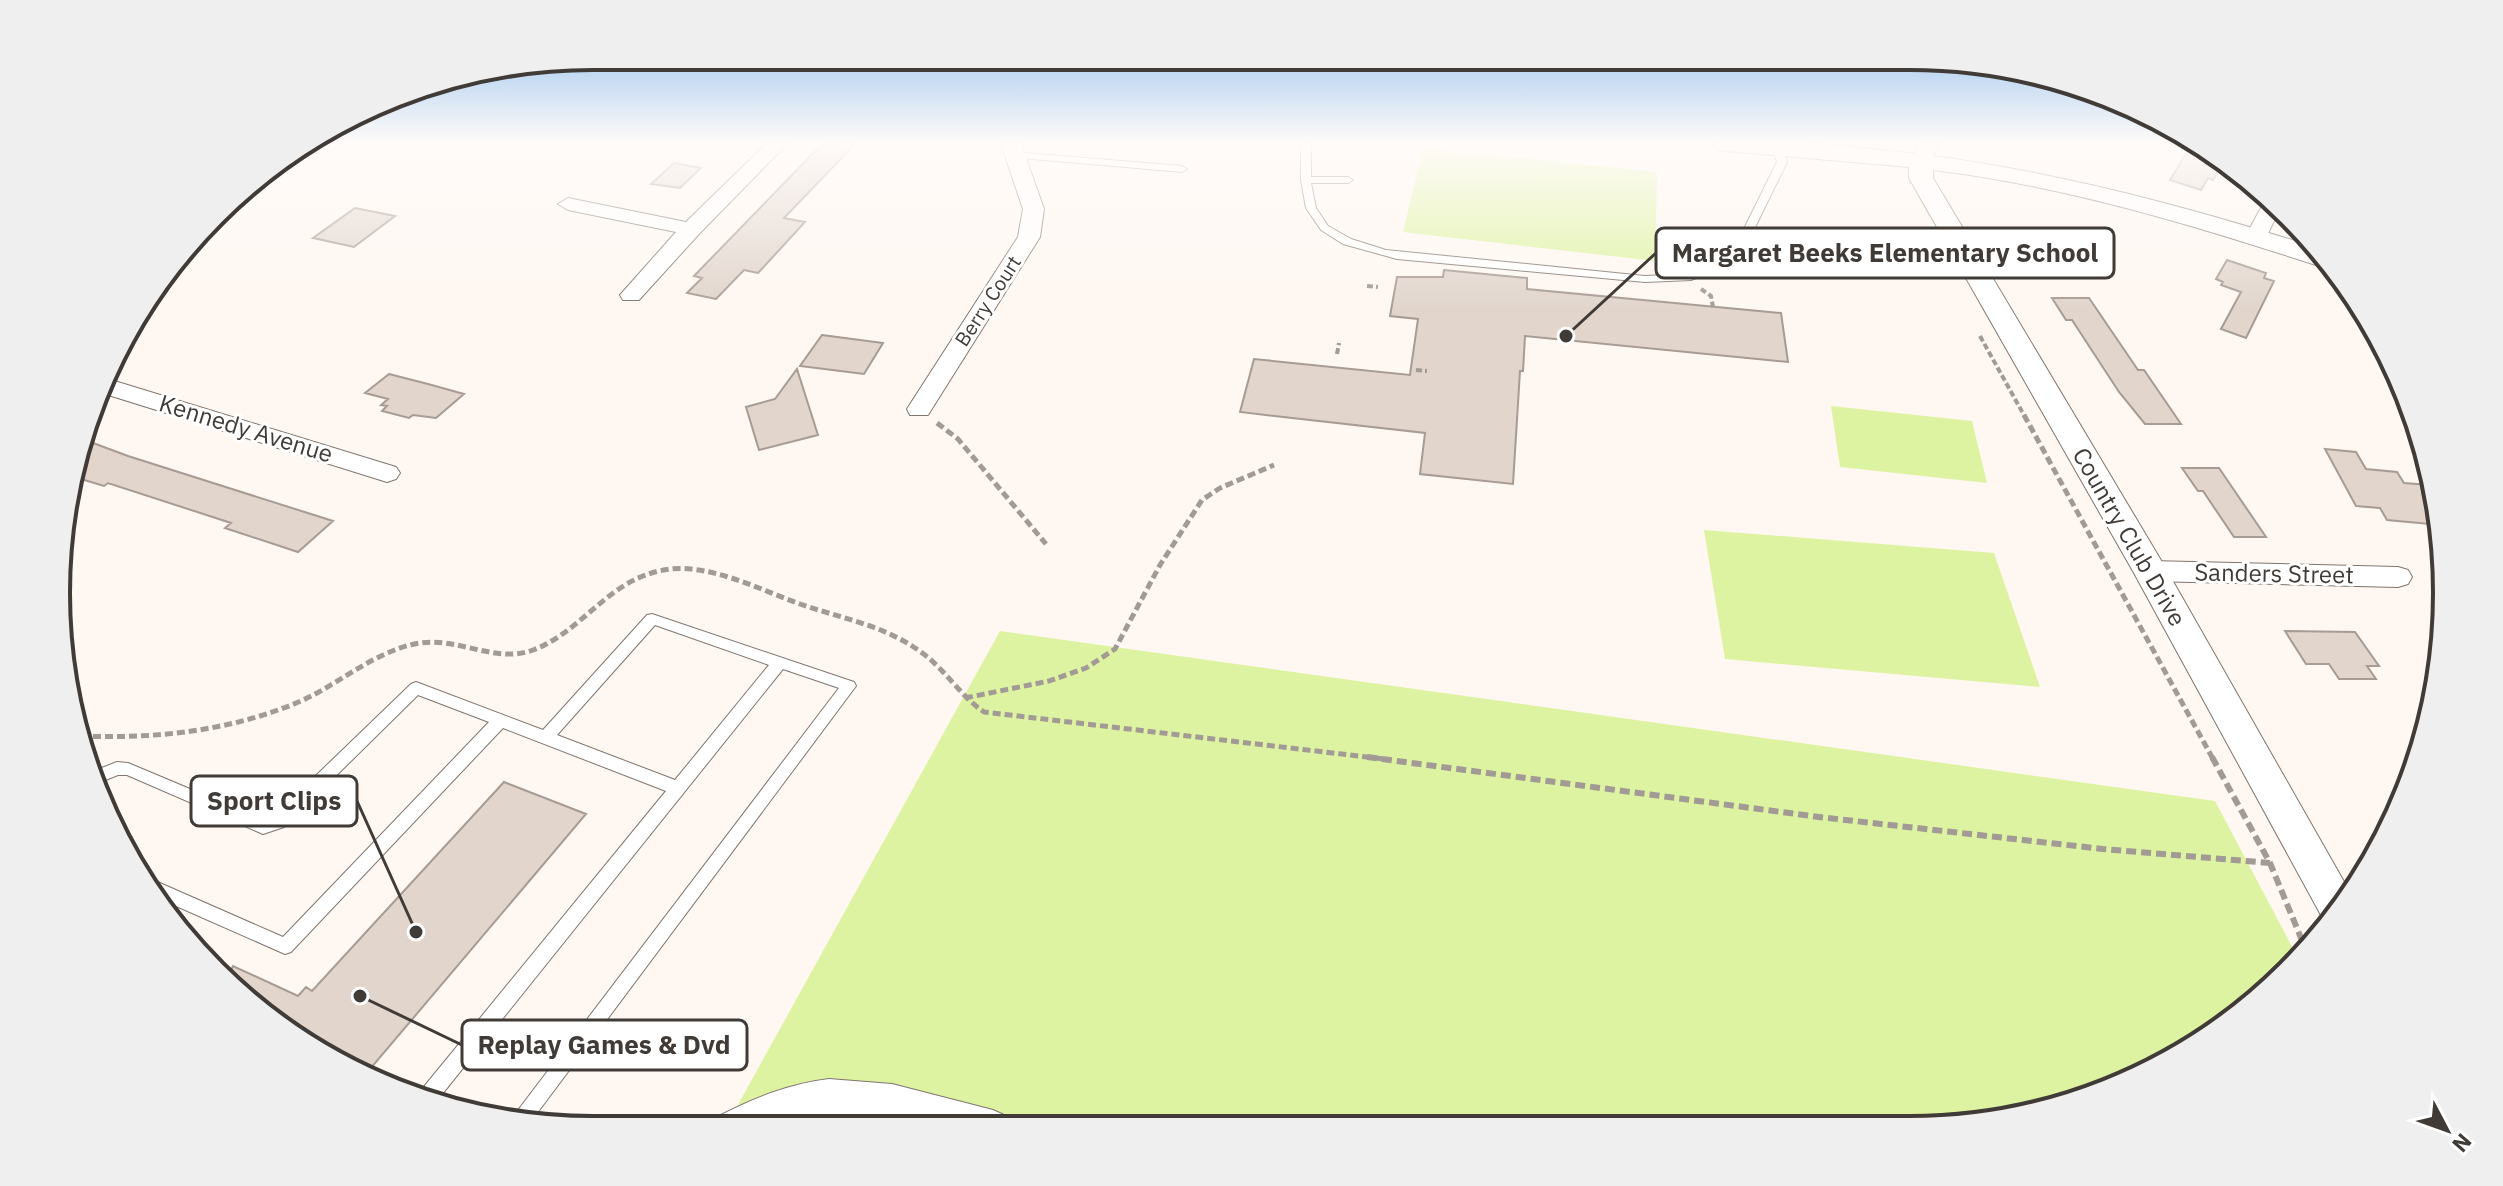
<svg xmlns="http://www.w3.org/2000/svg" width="2503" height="1186" font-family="'IBM Plex Sans',sans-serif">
<rect width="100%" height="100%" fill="#fff7f1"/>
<path fill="#def3a2" d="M1423,148L1657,172L1655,261L1403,232Z
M1831,406L1972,421L1987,483L1840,467Z
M1704,530L1994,553L2040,687L1725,659Z
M1000,631L2215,801L2298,958L2237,1019L2116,1089L1981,1125L871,1129L836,1125L807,1129L724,1130Z"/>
<path fill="#e1d5cc" stroke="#a79b93" stroke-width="2" d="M822,144H855L784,218L805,222L758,273L744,270L716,299L687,293L702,278L694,276Z
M2192,144H2203L2225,160L2213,180L2208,178L2201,190L2170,180Z
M674,163L701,168L680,188L651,184Z
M355,208L395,216L354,247L313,238Z
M2227,260L2266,273L2264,278L2274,281L2246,338L2221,329L2241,292L2221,285L2223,282L2216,279Z
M1444,270L1527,278V289L1781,313L1788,362L1525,336L1523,371H1520L1513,484L1420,474L1425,433L1240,412L1254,359L1410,375L1418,319L1390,316L1397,277H1443Z
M2052,298H2089L2138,370H2144L2181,424H2145L2119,392L2072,320H2066Z
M822,335L883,343L864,374L800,366Z
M797,369L818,435L759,450L746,407L775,399Z
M389,374L428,384L464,394L436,418L413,415L409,418L382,411L387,406L381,405L388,399L365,393Z
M85,440L128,456L333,521L298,552L225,528L231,523L108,483L104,486L71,476Z
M2325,449L2356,452L2366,469L2397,472L2404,483L2430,485L2438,498L2440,525L2387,520L2380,508L2356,506Z
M2182,468H2219L2266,537H2234L2203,491H2198Z
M2285,631L2355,632L2379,666H2367L2376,679H2339L2329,664H2306Z
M504,782L586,814L365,1075L239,996L226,981L233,966L298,996L306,987L312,991Z"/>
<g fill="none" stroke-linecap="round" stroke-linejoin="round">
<defs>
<path id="service" d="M1301,144H1311V177H1348L1353,180L1348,183H1311L1316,208L1328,226L1351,239L1386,250L1645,276L1689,274L1722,261L1734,249L1777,162L1772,148L1773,146H1781L1787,162L1744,250L1730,265L1691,280L1645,282L1397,259L1343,244L1321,230L1306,208L1301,180Z
M1013,152L1182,166L1187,169L1182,172L1009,157V153Z
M652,614L854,682L856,686L529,1124L509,1122L839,688L783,669L435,1103L417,1098L418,1094L666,791L503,728L291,952L285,954L158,898L143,879L147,878L153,880L283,937L489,722L418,695L284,827L263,834L127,775H118L98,783L94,771L117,762L128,763L264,820L273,817L411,684L416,682L543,730L647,615ZM655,625L769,665L675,780L557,735Z"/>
<path id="minor" d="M766,144H787L699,234L639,300H623L620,295L676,232L568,210L558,204L568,198L686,222Z
M1001,144H1021L1044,209L1040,237L928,415H910L907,409L1018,237L1023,209Z
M1919,144H1939L1928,165L1921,167L1911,161Z
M2268,195L2281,206L2264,242H2248L2245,237Z
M108,379L396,467L400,473L396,479L387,482L102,393Z
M2150,561L2398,567L2408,570L2412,577L2408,584L2398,587L2150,581L2140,578L2136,571L2140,564Z
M829,1079L892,1084L993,1110L1006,1116L1012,1129H925L860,1116L829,1115L797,1120L770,1129L711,1130L717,1117C754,1098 788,1084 829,1079Z"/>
<path id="tertiary" d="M1713,144C1768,139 1827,144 1882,150C2033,165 2175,203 2318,248L2333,267L2319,266C2192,225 2066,186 1933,170V178L2162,562L2351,894L2328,928L2134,573L1909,178V167L1725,151L1717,149Z"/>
</defs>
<use href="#service" stroke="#81756e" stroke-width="2"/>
<use href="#minor" stroke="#81756e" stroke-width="2"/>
<use href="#tertiary" stroke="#81756e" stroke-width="2"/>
<path stroke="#a19a95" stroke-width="4" stroke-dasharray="6 3" stroke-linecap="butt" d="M1367,286L1378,287
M1701,289L1711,296L1713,307
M1980,336L2025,417
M1337,354L1339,343
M1416,370L1427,371"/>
<path stroke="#a19a95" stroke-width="5" stroke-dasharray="8 4" stroke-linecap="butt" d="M2024,415L2213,759
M937,423L958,439L1046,544
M965,698L1049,681L1086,668L1115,649L1160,565L1202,500L1220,488L1274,465
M81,736C156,739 231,731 301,701C341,683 376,650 420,643C458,637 496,664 533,650C576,634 602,592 643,576C658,570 675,567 691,569C729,573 764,591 800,604C840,618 883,625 918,650C944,667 959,695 984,712L1384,759"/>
<path stroke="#a19a95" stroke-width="6" stroke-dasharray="10 5" stroke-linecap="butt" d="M1367,757L1819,817L2103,849L2270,863
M2212,757L2270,863L2306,950"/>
<use href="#service" fill="#fff" fill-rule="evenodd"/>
<use href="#minor" fill="#fff" fill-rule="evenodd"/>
<use href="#tertiary" fill="#fff" fill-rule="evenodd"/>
</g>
<linearGradient id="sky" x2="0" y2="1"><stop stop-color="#81b6ec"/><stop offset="0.46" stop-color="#fffbf9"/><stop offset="1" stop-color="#fffbf9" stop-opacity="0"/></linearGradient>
<rect width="2503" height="310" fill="url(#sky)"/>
<g text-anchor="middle" stroke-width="6" stroke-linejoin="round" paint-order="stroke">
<g font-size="20" fill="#403b37" stroke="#fff">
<text transform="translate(988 301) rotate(-57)" y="7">Berry Court</text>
</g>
<g font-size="24" fill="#403b37" stroke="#fff">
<text transform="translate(246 429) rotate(17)" y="8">Kennedy Avenue</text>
<text transform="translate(2129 537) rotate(60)" y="8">Country Club Drive</text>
<text transform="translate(2274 574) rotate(1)" y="8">Sanders Street</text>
</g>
</g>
<path d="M0 0H2503V1186H0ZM593 70H1910A523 523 0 0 1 2433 593V593A523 523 0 0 1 1910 1116H593A523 523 0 0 1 70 593V593A523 523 0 0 1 593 70Z" fill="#f0efef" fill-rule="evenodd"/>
<path fill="none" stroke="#403b37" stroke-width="4" d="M593 70H1910A523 523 0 0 1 2433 593V593A523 523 0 0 1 1910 1116H593A523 523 0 0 1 70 593V593A523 523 0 0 1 593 70Z"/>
<path fill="none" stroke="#403b37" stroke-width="3" d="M1566 336L1656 253M416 932L357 801M360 996L462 1045"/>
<g fill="#403b37" stroke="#fff" stroke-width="3">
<circle cx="1566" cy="336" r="8"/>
<circle cx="416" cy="932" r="8"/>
<circle cx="360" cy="996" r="8"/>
</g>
<g fill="#fff" stroke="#403b37" stroke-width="3">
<rect x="1656" y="228" width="458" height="50" rx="8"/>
<rect x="191" y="776" width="166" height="50" rx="8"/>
<rect x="462" y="1020" width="285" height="50" rx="8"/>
</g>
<g font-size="26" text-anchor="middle" font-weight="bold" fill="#403b37">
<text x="1885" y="262">Margaret Beeks Elementary School</text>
<text x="274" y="810">Sport Clips</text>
<text x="604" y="1054">Replay Games &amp; Dvd</text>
</g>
<g transform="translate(2447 1130) rotate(131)" stroke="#ffffff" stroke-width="6" paint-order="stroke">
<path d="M0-6L14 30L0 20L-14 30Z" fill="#403b37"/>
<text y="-12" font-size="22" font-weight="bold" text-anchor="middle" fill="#403b37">N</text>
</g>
</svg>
